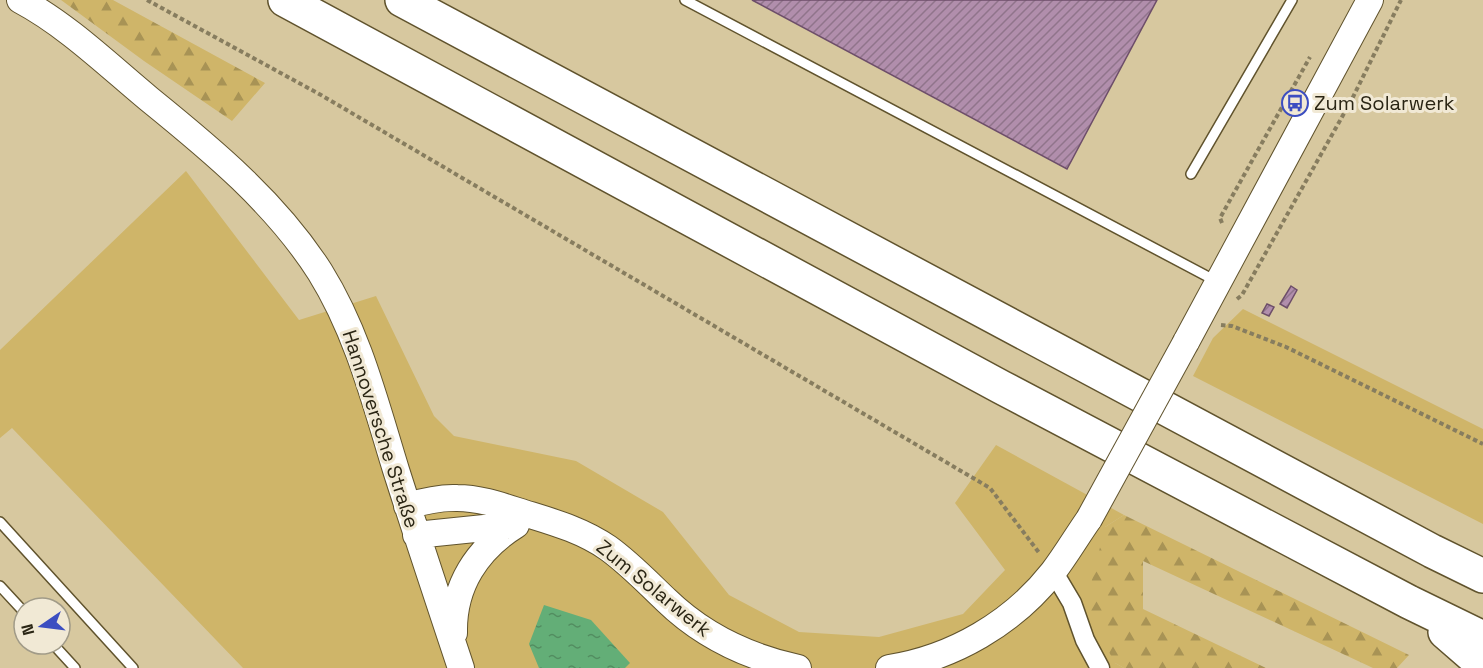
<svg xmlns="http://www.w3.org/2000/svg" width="1483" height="668" font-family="'Space Grotesk',sans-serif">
<defs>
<pattern id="forest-firs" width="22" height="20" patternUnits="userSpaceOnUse" patternTransform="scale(1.5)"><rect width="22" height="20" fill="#cfb569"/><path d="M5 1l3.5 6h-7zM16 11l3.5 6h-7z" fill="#a89355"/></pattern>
<pattern id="water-ripples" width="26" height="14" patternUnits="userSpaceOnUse" patternTransform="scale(1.5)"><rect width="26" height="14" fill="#63ae77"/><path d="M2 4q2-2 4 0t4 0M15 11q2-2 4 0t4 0" fill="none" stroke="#528d60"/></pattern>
<pattern id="building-hatch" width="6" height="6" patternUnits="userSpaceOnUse" patternTransform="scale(1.5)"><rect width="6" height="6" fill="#b18eac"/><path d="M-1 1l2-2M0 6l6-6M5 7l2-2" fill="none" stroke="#90748b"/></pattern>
</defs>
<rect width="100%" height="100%" fill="#d7c89f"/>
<path fill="#cfb569" d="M186,171L299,320L376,296L434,416L454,436L576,461L663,512L729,595L799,632L879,637L963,614L1005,570L955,503L996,445L1124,515L1105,527L1115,663L1124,668H243L12,428L0,438V350Z
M1243,309L1483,429V524L1193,376L1213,338Z"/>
<path fill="url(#forest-firs)" d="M61,0H113L265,83L232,121L144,61Z
M1124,515L1409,655L1397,668H1373L1143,561V609L1266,668H1124L1115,663L1085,608L1105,527Z"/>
<path fill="url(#water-ripples)" d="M544,605L591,620L630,663L625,668H539L529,644Z"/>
<path fill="url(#building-hatch)" stroke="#6d4e69" stroke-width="1.5" d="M752,0H1157L1067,169Z
M1291,286L1297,290L1287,308L1280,304Z
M1267,304L1274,307L1269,316L1262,313Z"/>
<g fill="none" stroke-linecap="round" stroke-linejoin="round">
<defs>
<path id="service" d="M685,0L1216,281
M1191,174L1292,0
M0,522L133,668
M0,586L24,612
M53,644L75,668"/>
<path id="minor" d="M1053,571L1072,603L1085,640L1100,668"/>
<path id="secondary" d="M20,0C67,25 108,65 149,99C212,150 276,203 320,272C358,333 375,402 396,470C417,536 439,602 461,668
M1186,342L1370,0
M407,506C424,501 440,497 457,498C480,498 502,506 524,513C553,522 582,530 608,548C629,563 647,582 666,600C703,636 748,657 798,668
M416,535L514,525
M454,633C453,586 477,549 516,525
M889,668C953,658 1013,623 1053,572C1066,555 1077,536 1089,519"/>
<path id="motorway" d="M285,0L1001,387L1409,602L1483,638
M402,0L1432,551L1483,576
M1445,632L1483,665"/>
</defs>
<use href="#service" stroke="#60532d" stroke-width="12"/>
<use href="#minor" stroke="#60532d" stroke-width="21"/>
<use href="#secondary" stroke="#60532d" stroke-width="28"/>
<use href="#motorway" stroke="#60532d" stroke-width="36"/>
<path stroke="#877d5f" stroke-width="4" stroke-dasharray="4.5 3" stroke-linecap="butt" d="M147,0L321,95L990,488L1040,554
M1222,223L1220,218L1310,57
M1237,299L1242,295L1351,101L1401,0
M1221,325L1232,326L1286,347L1483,444"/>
<use href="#service" stroke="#fff" stroke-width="9"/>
<use href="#minor" stroke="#fff" stroke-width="18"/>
<use href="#secondary" stroke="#fff" stroke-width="26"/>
<use href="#motorway" stroke="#fff" stroke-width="33"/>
<defs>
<path id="secondary-bridge" d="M1089,519L1186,342"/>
</defs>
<use href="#secondary-bridge" stroke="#60532d" stroke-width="28" stroke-linecap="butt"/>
<use href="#secondary-bridge" stroke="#fff" stroke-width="26"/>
</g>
<defs>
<symbol id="bus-ring" viewBox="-11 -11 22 22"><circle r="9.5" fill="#f1e9d5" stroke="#3c4ec1" stroke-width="1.5"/><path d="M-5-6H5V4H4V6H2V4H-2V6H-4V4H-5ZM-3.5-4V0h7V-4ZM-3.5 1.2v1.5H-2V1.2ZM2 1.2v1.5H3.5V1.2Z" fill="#3c4ec1"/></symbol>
</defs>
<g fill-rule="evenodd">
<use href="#bus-ring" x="1280" y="88" width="30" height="30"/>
</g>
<g text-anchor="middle" stroke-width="6" stroke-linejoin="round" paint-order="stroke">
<g font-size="20" fill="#2a2514" stroke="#f1e9d5" text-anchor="start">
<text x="1314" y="110">Zum Solarwerk</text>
</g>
<g font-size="20" fill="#2a2514" stroke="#f1e9d5">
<text transform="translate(381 429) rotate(72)" y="7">Hannoversche Straße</text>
<text transform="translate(654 588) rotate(39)" y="7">Zum Solarwerk</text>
</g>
</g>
<g transform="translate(42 626) rotate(256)"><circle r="28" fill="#f1e9d5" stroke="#a19b88" stroke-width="1.5"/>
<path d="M0-4.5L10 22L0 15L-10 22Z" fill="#3c4ec1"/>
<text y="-9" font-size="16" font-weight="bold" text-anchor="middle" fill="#2a2514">N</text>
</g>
</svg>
